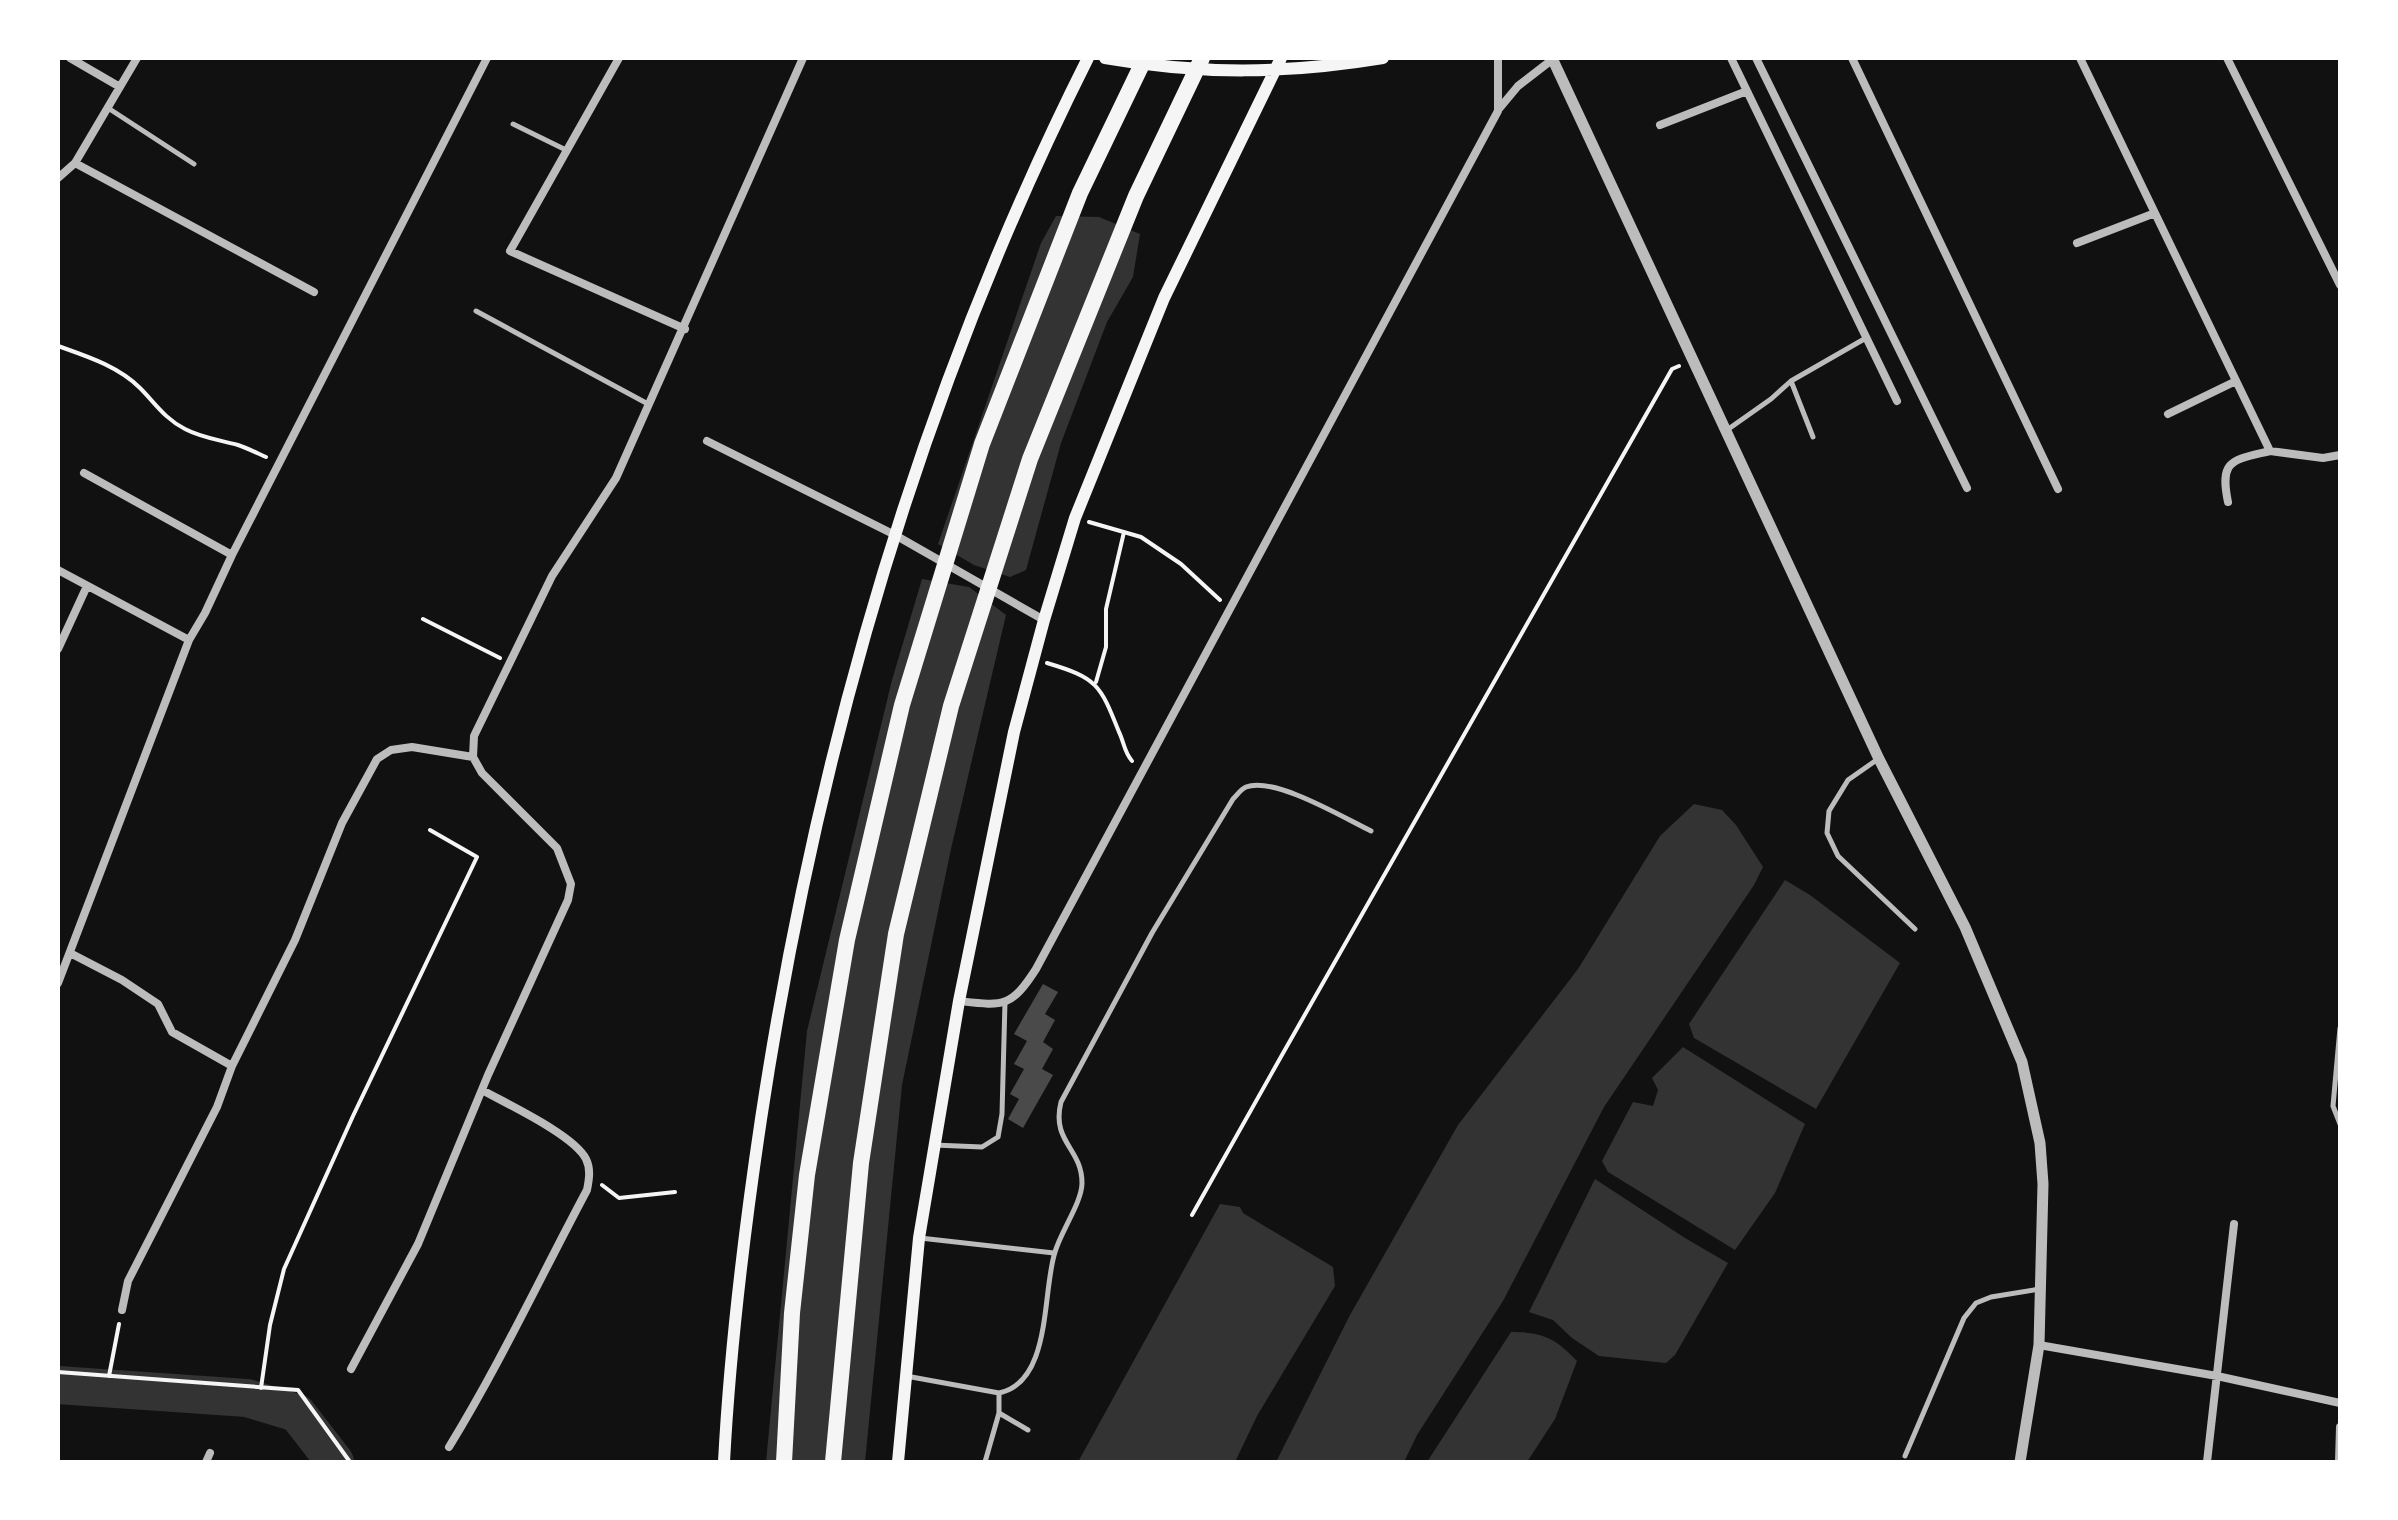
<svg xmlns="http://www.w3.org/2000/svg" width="2398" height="1520" font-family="Signika,sans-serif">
<rect width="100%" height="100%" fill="#111"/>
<path fill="#333" d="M1056,216L1099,217L1140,234L1133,277L1107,322L1061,443L1026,570L1010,577L974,565L938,544L1041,243Z
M922,579L969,587L1006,615L951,849L902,1085L865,1462H766L807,1031L892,680Z
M1694,804L1722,810L1736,825L1763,867L1754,885L1604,1107L1503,1301L1417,1435L1404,1462H1276L1350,1315L1458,1125L1578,969L1660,836Z
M1785,880L1810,895L1900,963L1816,1109L1694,1038L1689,1024Z
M1683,1047L1805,1124L1775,1193L1735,1250L1608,1172L1602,1161L1633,1102L1653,1106L1658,1090L1652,1078Z
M1595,1179L1685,1238L1728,1263L1675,1355L1666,1363L1599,1356L1572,1338L1553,1320L1529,1312Z
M1220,1204L1240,1207L1243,1213L1333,1267L1335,1286L1257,1416L1235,1462H1078Z
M1511,1332C1543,1332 1555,1338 1577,1361L1555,1419L1527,1462H1427Z"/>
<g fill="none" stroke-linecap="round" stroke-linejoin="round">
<path stroke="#333" stroke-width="38" d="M58,1385L247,1398L297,1413L335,1462"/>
</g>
<path fill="#4a4a4a" d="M1043,984L1058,992L1045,1014L1055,1020L1043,1042L1053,1049L1042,1069L1053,1075L1023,1128L1008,1119L1019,1099L1010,1094L1024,1069L1014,1064L1027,1041L1014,1034Z"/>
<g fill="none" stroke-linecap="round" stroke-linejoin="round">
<path stroke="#f5f5f5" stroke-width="4" d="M58,346C86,356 118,366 140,388C155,403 165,419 185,429C202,438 220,440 238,445C247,448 257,453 266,457
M1089,522L1141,537L1181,564L1220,600
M423,619L500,658
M1047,663C1097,678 1100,684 1119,732C1124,742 1124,752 1132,761
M1096,682L1106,647V609L1124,532
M602,1185L619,1198L675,1192
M1192,1215C1350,932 1513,652 1672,369L1679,366
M58,1372L298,1390L350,1462
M109,1376L119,1324
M261,1388L270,1325L284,1269L353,1116L477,857L430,830"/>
<path stroke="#bcbcbc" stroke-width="5" d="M108,108L194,164
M513,124L566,150
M476,311L648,404
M1791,381L1813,437
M1727,430L1771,399L1791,381L1866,338
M1878,759L1848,780L1829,811L1827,833L1838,856L1915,929
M2340,1028L2333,1106L2340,1124
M934,1145L982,1147L998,1137L1002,1114L1005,1002
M920,1238L1054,1253
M906,1376L999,1393C1052,1382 1042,1292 1055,1252C1061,1231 1082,1202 1082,1183C1082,1148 1051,1142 1061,1102L1152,933L1233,799C1237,795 1241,789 1246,787C1274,776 1344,818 1371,831
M999,1413L1028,1430
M1905,1456L1964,1318L1976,1303L1991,1297L2040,1289
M985,1462L999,1413V1393"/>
<path stroke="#bcbcbc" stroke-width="8" d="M70,58L120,87
M619,58L510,251L685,329
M1731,58L1897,401
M1756,58L1967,488
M1852,58L2058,489
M2080,58L2270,451L2323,458L2340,455
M2227,58L2340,285
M1498,110L1518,86L1553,59
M1660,125L1747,91
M75,163L314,292
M58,178L75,163L137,58
M2077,243L2155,213
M2168,414L2236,381
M707,441L895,535L1044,620
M84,473L232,555
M2228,502C2219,459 2233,460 2270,451
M58,570L189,640
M58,649L87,586
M70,953L122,980L158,1004L172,1032L232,1066
M58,983L189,640L205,613L232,555L487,58
M959,1001C1003,1006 1011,1008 1036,969L1498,111V58
M122,1310L128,1281L217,1107L232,1066L295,940L342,823L377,759L391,750L412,747L473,757
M2039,1345L2217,1376L2340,1403
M351,1369L418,1244L488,1075L568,900L571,884L557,848L482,773L473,757L474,736L552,576L616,478L803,58
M449,1447C500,1364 541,1276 587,1190C589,1180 591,1169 586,1159C574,1135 507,1104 482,1090
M206,1462L210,1453
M2207,1462L2234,1224
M2339,1462L2340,1427"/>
<path stroke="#bcbcbc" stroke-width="11" d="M1552,58L1879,759L1965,927L2022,1062L2040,1143L2043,1184L2039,1345L2020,1462"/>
<path stroke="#f5f5f5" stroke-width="12" d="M1105,58C1202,75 1286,74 1383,58
M724,1462C730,1347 744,1233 761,1119C817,750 920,392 1088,58
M898,1462L919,1238L959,1001L1014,732L1044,620L1075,518L1164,298L1281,58"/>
<path stroke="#f5f5f5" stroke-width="16" d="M784,1462L792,1313L807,1175L847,940L902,705L982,444L1080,193L1145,58
M833,1462L861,1163L896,934L951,706L1030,459L1136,196L1202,58"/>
</g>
<rect width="2398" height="1520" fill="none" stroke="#ffffff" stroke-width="120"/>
</svg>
